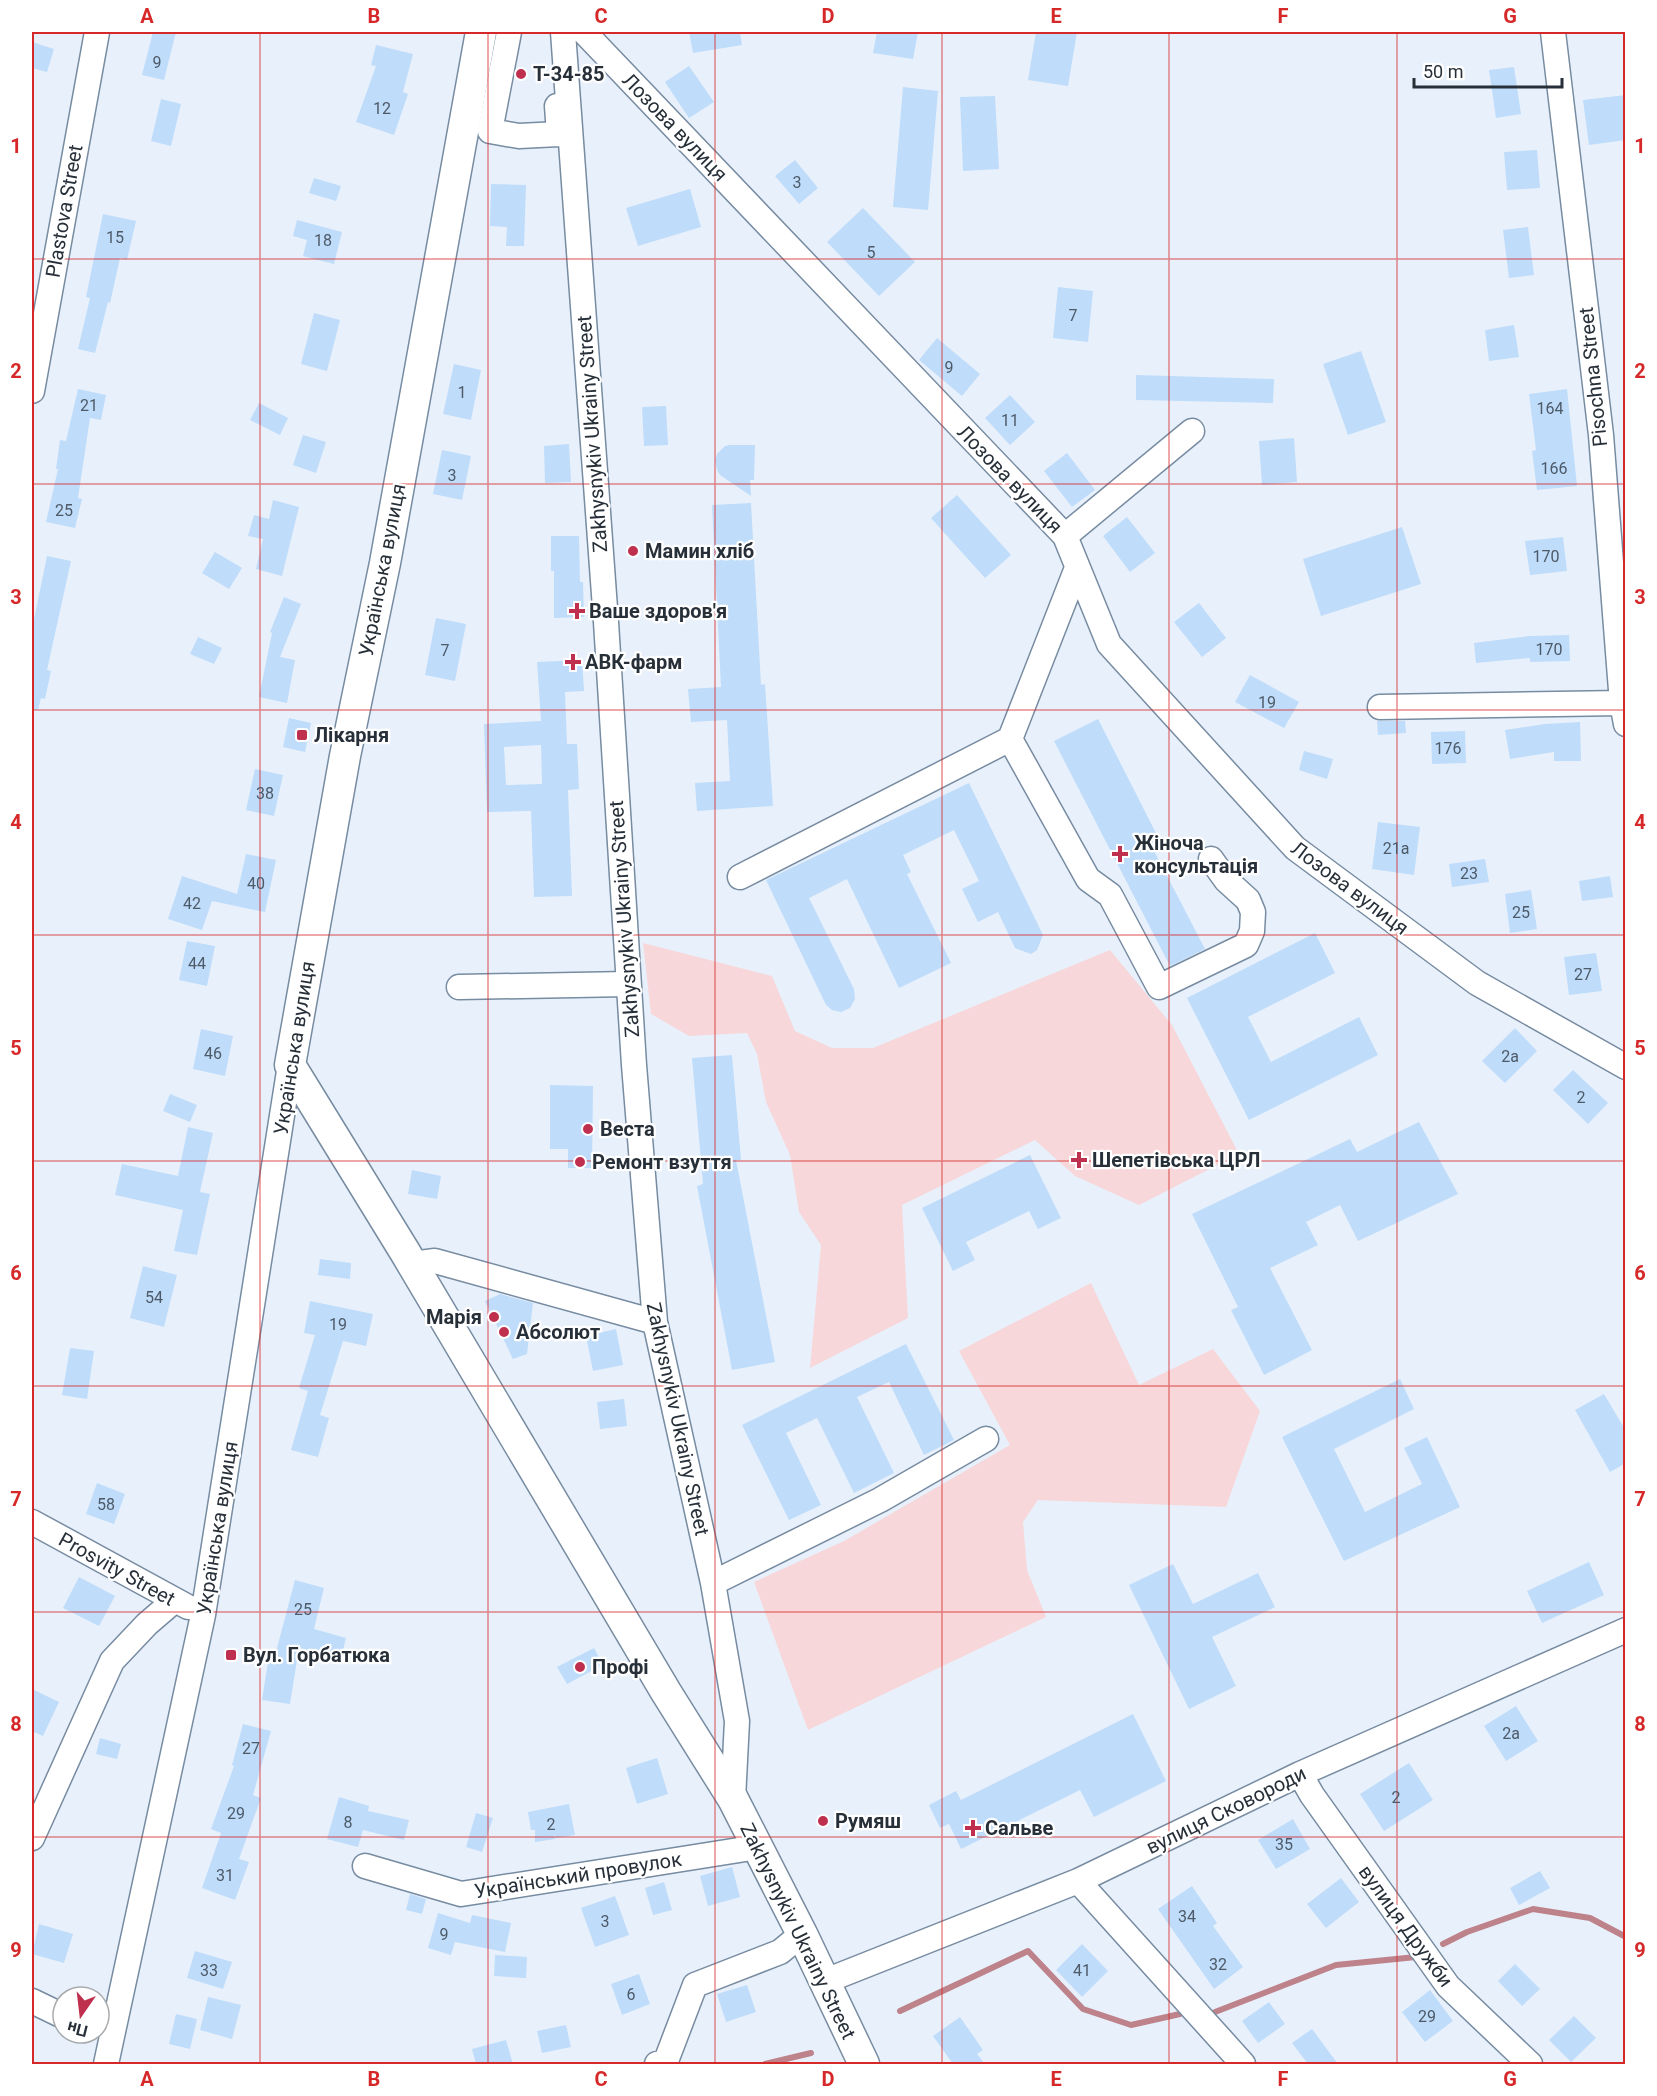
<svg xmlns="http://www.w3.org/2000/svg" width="1657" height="2096" font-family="Roboto,sans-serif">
<rect width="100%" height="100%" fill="#e8f1fb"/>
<path fill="#f7d7d9" d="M643,943L772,976L795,1031L832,1048H873L1110,950L1172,1025L1239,1154L1139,1205L1075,1176L1035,1140L902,1205L908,1318L810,1368L821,1245L799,1212L790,1155L766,1102L757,1054L747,1033L689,1036L651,1014Z
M1091,1283L1139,1385L1213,1349L1260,1411L1226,1507L1038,1500L1023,1522L1027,1570L1046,1617L808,1730L754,1582L844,1541L1010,1445L959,1351Z"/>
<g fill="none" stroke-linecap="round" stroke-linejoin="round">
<path stroke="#bd828a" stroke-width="6" d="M1443,1944L1467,1932L1533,1909L1590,1918L1626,1937
M900,2011L1028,1951L1083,2009L1131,2025L1180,2014
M1215,2012L1336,1965L1416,1957
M765,2064L811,2053"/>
</g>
<path fill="#bfdcfa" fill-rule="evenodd" d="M153,32H176L164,80L142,75Z
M689,32H740L742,45L693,53Z
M877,32H918L913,59L873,53Z
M1036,32H1077L1068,86L1028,80Z
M32,42L54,49L47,72L32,68Z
M376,45L413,54L403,92L408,94L394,135L356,122L376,66L371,65Z
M689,66L714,102L689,118L665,82Z
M1514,67L1521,114L1496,118L1489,70Z
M903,87L938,91L928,210L893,207Z
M1626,95V140L1589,145L1583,100Z
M995,96L999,169L963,171L960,97Z
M161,99L181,104L171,146L151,141Z
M1537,150L1540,188L1507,190L1504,152Z
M795,160L818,188L799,204L775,176Z
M314,178L341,186L336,201L309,193Z
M491,184L526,185L524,246H506L507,227L490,226Z
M690,189L701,227L638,246L626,208Z
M863,208L915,262L879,296L827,242Z
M103,214L136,221L127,260L120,258L110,303L108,302L95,353L78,349L90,298L86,297Z
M297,220L342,232L334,264L303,256L307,240L293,236Z
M1528,227L1534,275L1509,278L1503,230Z
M1058,287L1093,291L1088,342L1053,338Z
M314,313L340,320L327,371L301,364Z
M1514,325L1519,357L1489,361L1485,330Z
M937,338L980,374L962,396L919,360Z
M1361,351L1386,422L1348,435L1323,364Z
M454,364L481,370L471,420L443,414Z
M1136,375L1274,379L1273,403L1136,400Z
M78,389L106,395L101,420L90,418L78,498L82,499L75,528L46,522L58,469H56L60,440L66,441Z
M1567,389L1577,486L1537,490L1532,451L1536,450L1529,394Z
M1010,395L1035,422L1010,445L985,418Z
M259,403L288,418L280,435L250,420Z
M666,406L668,445L644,446L642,407Z
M303,435L326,442L316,473L293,465Z
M1294,438L1297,482L1262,485L1259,441Z
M569,444L571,482L545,483L544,446Z
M730,445H755L754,480H750L751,496L720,475L717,470L715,460L717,454L725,446Z
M442,450L471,456L462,500L433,494Z
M1067,453L1095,490L1072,507L1044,471Z
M957,495L1011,555L985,578L931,518Z
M273,500L299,507L282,576L256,569L263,539L248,536L254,515L269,519Z
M751,503L761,685L765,684L773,806L697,811L695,783L730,781L727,720L691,722L688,689L721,687L712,505Z
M1127,517L1155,553L1130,572L1103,536Z
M1402,527L1421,584L1321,616L1303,559Z
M551,536H579L580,582H583L584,617L554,618V571H551Z
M1563,537L1567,571L1530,575L1525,541Z
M215,552L242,568L229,589L202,573Z
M47,556L71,561L47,670L51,671L45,699L41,698L38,710L32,709V629Z
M284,597L301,604L280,657L295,660L287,703L259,697L272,633L270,632Z
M1199,603L1226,638L1202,657L1174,622Z
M436,618L466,624L455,681L425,675Z
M1569,635L1570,661L1530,662V658L1476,663L1474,643L1529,636Z
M198,637L222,648L214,664L190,654Z
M582,660L584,691L565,692L567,744H577L579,789L568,790L572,896L534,897L531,811L487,812L484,724L541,721L537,662ZM541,745L542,784L506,785L504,747Z
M1250,675L1299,702L1284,728L1235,702Z
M289,718L311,723L305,752L283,747Z
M1098,719L1160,841L1151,845L1205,949L1170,966L1054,741Z
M1377,721H1405L1406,733L1378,735Z
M1580,722L1581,761H1554V752L1510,759L1505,730L1545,724Z
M1465,731L1466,763L1432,764L1431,732Z
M1304,751L1333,759L1327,779L1299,770Z
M255,769L283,775L274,816L246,810Z
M969,783L1043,935L1037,950L1031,954L1015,948L998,912L978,922L962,889L979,881L954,830L903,855L911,872L907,874L951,963L899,988L847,879L809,898L854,989L855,999L850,1008L841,1012L832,1010L826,1005L766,880Z
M1378,822L1420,827L1414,875L1372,869Z
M246,854L276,860L265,912L212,901L202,930L168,919L182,876L237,894Z
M1485,859L1489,882L1452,887L1449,864Z
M1610,876L1613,897L1582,901L1579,881Z
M1531,890L1537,929L1510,933L1505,894Z
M1315,933L1335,973L1248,1017L1271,1062L1359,1017L1378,1055L1249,1120L1187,998Z
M187,941L215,946L207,986L179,980Z
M1596,953L1602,991L1569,995L1564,957Z
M1515,1028L1537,1051L1505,1083L1482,1061Z
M201,1029L233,1036L225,1076L193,1069Z
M732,1055L741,1160H736L775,1362L732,1370L697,1186L703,1184L692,1058Z
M1573,1070L1608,1103L1588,1124L1553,1090Z
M550,1085L593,1086L592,1168H568V1149H550Z
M170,1094L197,1105L190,1122L163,1111Z
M1419,1122L1458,1194L1358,1241L1340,1205L1306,1222L1318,1245L1270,1268L1312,1350L1264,1375L1231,1310L1238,1307L1192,1214L1350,1139L1357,1152Z
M188,1127L213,1133L200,1192L210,1194L197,1255L174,1251L183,1210L115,1195L122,1164L178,1176Z
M1030,1155L1061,1218L1038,1229L1029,1211L966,1242L975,1260L953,1271L922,1208Z
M412,1170L441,1176L437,1199L408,1194Z
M320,1259L351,1263L350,1279L318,1275Z
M143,1266L177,1275L164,1327L130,1318Z
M500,1294L533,1303L527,1354L513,1359L485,1301Z
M310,1301L373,1314L366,1346L343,1341L320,1415L329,1418L318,1457L291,1450L308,1391L299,1388L315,1335L304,1333Z
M616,1329L623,1365L593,1371L586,1336Z
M906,1344L954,1440L924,1455L889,1382L857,1397L894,1473L854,1493L817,1418L786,1433L821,1505L789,1520L742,1425Z
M70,1348L94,1351L87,1399L62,1395Z
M1400,1379L1414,1409L1334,1449L1365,1512L1422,1484L1404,1448L1427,1437L1460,1507L1344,1561L1282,1437Z
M1604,1394L1626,1431V1463L1610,1472L1575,1410Z
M624,1399L627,1426L600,1429L597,1402Z
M97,1483L125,1494L114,1524L86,1514Z
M1589,1562L1604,1595L1542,1623L1527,1591Z
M1173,1564L1193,1604L1258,1573L1275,1607L1212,1637L1236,1686L1189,1709L1129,1585Z
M79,1577L115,1596L99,1626L63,1608Z
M295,1580L324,1588L314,1629L346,1638L341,1659L299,1648L290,1704L262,1700L268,1662L273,1663Z
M594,1648L603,1665L567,1684L557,1667Z
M32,1689L59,1702L43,1736L32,1731Z
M1516,1706L1538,1741L1506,1761L1484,1726Z
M1133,1714L1166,1781L1094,1817L1080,1790L961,1849L949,1824L940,1828L929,1805L956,1791L961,1800Z
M243,1724L271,1731L253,1795L261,1798L239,1859L249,1862L235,1900L202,1888L221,1833L211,1829L234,1766L232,1765Z
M100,1738L121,1744L117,1759L96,1754Z
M657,1758L668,1794L637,1804L626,1768Z
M1409,1763L1433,1800L1384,1831L1360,1794Z
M339,1797L369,1806L368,1811L409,1820L404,1840L363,1830L358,1847L327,1839Z
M569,1804L575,1835L556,1838L554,1834L555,1839L535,1842V1830H531L528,1812Z
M476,1813L493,1818L482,1852L466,1847Z
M1293,1819L1310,1849L1276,1869L1258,1840Z
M732,1867L740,1897L708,1906L700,1876Z
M1540,1871L1550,1888L1519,1905L1510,1888Z
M1341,1878L1359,1902L1326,1928L1307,1904Z
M664,1882L672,1910L653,1915L645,1888Z
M1192,1886L1217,1923L1213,1926L1243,1967L1214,1989L1158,1909Z
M410,1894L426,1899L422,1914L406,1910Z
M615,1896L629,1935L595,1947L581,1908Z
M438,1913L470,1923L472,1915L511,1923L505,1952L455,1942L451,1955L428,1948Z
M39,1924L73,1934L64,1963L32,1954Z
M1082,1944L1108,1971L1082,1997L1056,1970Z
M195,1951L232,1962L223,1989L187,1978Z
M495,1955L527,1957L526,1978L494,1976Z
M1515,1964L1540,1989L1522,2006L1498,1981Z
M639,1974L650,2004L622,2015L611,1984Z
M747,1985L756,2012L726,2022L717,1994Z
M1430,1990L1453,2021L1425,2042L1402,2012Z
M208,1997L241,2005L232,2039L200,2030Z
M1269,2002L1285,2024L1258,2043L1242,2021Z
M176,2014L197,2019L190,2049L169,2044Z
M1574,2016L1596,2038L1571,2062L1549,2040Z
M960,2017L983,2050L977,2054L985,2064H953L933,2036Z
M566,2025L571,2047L542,2053L537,2031Z
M1312,2029L1338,2064H1308L1292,2043Z
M506,2040L513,2064H476L472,2049Z"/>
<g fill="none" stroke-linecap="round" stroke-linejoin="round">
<defs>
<path id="minor" d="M509,32L490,131L519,136L559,134L557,106
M563,32L606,622L634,1065L655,1322L713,1583L737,1721L733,1799
M584,32L1065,536L1109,644L1295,848L1477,983L1626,1067
M1553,32L1601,435L1622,703L1626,724
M32,391L97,32
M1065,536L1192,431
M1077,568L1010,739L1088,879L1110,895L1159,987L1246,945L1252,931L1253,912L1248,900L1226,880L1211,859
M1380,707L1622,703L1626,702
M740,877L1010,739
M459,987L628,984
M412,1264L435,1261L655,1322
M32,1522L188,1607
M713,1583L880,1500L986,1439
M1300,1774L1312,1795L1448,1986L1530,2064
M32,1838L112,1661L147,1624L175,1600
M365,1866L461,1894L758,1847
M1078,1881L1243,2064
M823,1982L1078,1881L1300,1774L1626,1630
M32,2001L63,2016
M106,2064L203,1615L290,1065
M657,2064L666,2061L695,1985L780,1952L802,1934"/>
<path id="major" d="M481,32L385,563L345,756L290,1065L405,1252L666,1692L733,1799L802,1934L864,2064"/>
</defs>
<use href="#minor" stroke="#778ba1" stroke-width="27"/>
<use href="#major" stroke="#778ba1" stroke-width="33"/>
<use href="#minor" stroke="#fff" stroke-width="24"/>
<use href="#major" stroke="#fff" stroke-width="30"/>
</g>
<path fill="none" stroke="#d62828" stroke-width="1.5" stroke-opacity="0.55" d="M260,32V2064M488,32V2064M715,32V2064M942,32V2064M1169,32V2064M1397,32V2064M32,259H1626M32,484H1626M32,710H1626M32,935H1626M32,1161H1626M32,1386H1626M32,1612H1626M32,1837H1626"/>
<g fill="#bf2f4e" stroke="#fff" stroke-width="2">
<circle cx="521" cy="74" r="6"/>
<circle cx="633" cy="551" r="6"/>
<path d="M574 602h6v6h6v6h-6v6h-6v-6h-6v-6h6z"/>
<path d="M570 653h6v6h6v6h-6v6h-6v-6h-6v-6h6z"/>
<rect x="296" y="729" width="12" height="12" rx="3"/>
<path d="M1117 845h6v6h6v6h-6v6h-6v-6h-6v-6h6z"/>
<circle cx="588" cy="1129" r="6"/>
<path d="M1076 1151h6v6h6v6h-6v6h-6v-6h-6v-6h6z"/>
<circle cx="580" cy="1162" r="6"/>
<circle cx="494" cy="1317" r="6"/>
<circle cx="504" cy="1332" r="6"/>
<rect x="225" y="1649" width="12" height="12" rx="3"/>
<circle cx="580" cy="1667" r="6"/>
<circle cx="823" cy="1821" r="6"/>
<path d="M970 1819h6v6h6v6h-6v6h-6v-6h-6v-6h6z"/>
</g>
<g text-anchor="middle" stroke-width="4.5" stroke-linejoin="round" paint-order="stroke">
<g font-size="16" fill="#4d5a68">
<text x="157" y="68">9</text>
<text x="382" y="114">12</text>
<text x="797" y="188">3</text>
<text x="115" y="243">15</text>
<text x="323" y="246">18</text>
<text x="871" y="258">5</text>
<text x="1073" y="321">7</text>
<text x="949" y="373">9</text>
<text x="462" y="398">1</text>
<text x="89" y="411">21</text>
<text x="1550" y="414">164</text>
<text x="1010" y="426">11</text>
<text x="1554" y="474">166</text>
<text x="452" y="481">3</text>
<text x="64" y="516">25</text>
<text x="1546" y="562">170</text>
<text x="1549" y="655">170</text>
<text x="445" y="656">7</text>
<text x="1267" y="708">19</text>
<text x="1448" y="754">176</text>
<text x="265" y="799">38</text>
<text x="1396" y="854">21а</text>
<text x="1469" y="879">23</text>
<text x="256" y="889">40</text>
<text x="192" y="909">42</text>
<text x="1521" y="918">25</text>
<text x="197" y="969">44</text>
<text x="1583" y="980">27</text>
<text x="213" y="1059">46</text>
<text x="1510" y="1062">2а</text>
<text x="1581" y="1103">2</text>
<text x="154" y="1303">54</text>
<text x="338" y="1330">19</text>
<text x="106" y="1510">58</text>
<text x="303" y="1615">25</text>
<text x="1511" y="1739">2а</text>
<text x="251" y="1754">27</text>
<text x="1396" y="1803">2</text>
<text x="236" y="1819">29</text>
<text x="348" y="1828">8</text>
<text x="551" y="1830">2</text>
<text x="1284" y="1850">35</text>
<text x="225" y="1881">31</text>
<text x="1187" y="1922">34</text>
<text x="605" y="1927">3</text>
<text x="444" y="1940">9</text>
<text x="1218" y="1970">32</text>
<text x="209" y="1976">33</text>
<text x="1082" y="1976">41</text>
<text x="631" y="2000">6</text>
<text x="1427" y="2022">29</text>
</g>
<g font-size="20" font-weight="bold" fill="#272f38" stroke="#fff" text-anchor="start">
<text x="533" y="81">Т-34-85</text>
<text x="645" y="558">Мамин хліб</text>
<text x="589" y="618">Ваше здоров'я</text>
<text x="585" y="669">АВК-фарм</text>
<text x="314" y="742">Лікарня</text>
<text x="1134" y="850">Жіноча<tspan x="1134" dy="23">консультація</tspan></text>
<text x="600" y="1136">Веста</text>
<text x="1092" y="1167">Шепетівська ЦРЛ</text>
<text x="592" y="1169">Ремонт взуття</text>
<text x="482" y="1324" text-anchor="end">Марія</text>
<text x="516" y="1339">Абсолют</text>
<text x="243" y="1662">Вул. Горбатюка</text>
<text x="592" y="1674">Профі</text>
<text x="835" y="1828">Румяш</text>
<text x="985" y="1835">Сальве</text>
</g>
<g font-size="20" fill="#272f38" stroke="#fff">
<text transform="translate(675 127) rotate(46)" y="7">Лозова вулиця</text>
<text transform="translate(64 211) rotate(-80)" y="7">Plastova Street</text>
<text transform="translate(1593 377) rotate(-96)" y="7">Pisochna Street</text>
<text transform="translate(592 434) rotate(-94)" y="7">Zakhysnykiv Ukrainy Street</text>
<text transform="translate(1010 479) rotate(46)" y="7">Лозова вулиця</text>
<text transform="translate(382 570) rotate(-79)" y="7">Українська вулиця</text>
<text transform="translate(1350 888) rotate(37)" y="7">Лозова вулиця</text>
<text transform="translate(624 919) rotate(-94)" y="7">Zakhysnykiv Ukrainy Street</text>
<text transform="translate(294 1048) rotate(-81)" y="7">Українська вулиця</text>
<text transform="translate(678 1419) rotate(78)" y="7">Zakhysnykiv Ukrainy Street</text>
<text transform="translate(217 1528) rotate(-81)" y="7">Українська вулиця</text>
<text transform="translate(117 1569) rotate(29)" y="7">Prosvity Street</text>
<text transform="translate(1226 1810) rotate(-26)" y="7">вулиця Сковороди</text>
<text transform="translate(578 1875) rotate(-9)" y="7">Український провулок</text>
<text transform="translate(1406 1926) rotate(54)" y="7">вулиця Дружби</text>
<text transform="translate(798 1931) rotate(64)" y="7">Zakhysnykiv Ukrainy Street</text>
</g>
</g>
<rect width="1657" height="2096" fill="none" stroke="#ffffff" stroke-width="66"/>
<g transform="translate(81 2015) rotate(194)"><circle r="28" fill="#ffffff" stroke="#a9acaf" stroke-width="1.5"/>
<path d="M0-4.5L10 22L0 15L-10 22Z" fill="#bf2f4e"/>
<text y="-9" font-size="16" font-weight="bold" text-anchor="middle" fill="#272f38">Пн</text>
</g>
<path d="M1414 78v9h148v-9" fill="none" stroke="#272f38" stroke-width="3"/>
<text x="1423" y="78" font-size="18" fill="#272f38" stroke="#ffffff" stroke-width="4.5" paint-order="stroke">50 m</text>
<rect x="33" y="33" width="1591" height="2030" fill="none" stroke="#d62828" stroke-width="2"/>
<g font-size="20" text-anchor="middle" font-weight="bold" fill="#d62828">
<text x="147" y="23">A</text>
<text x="374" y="23">B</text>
<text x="601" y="23">C</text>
<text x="828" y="23">D</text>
<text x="1056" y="23">E</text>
<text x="1283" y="23">F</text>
<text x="1510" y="23">G</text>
<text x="16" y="153">1</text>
<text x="1640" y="153">1</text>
<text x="16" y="378">2</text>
<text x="1640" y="378">2</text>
<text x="16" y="604">3</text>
<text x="1640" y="604">3</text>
<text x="16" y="829">4</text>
<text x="1640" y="829">4</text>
<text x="16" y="1055">5</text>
<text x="1640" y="1055">5</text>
<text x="16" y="1280">6</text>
<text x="1640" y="1280">6</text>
<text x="16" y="1506">7</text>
<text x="1640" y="1506">7</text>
<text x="16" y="1731">8</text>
<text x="1640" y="1731">8</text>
<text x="16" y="1957">9</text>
<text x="1640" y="1957">9</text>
<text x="147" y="2086">A</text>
<text x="374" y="2086">B</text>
<text x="601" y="2086">C</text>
<text x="828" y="2086">D</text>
<text x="1056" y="2086">E</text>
<text x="1283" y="2086">F</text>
<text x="1510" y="2086">G</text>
</g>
</svg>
